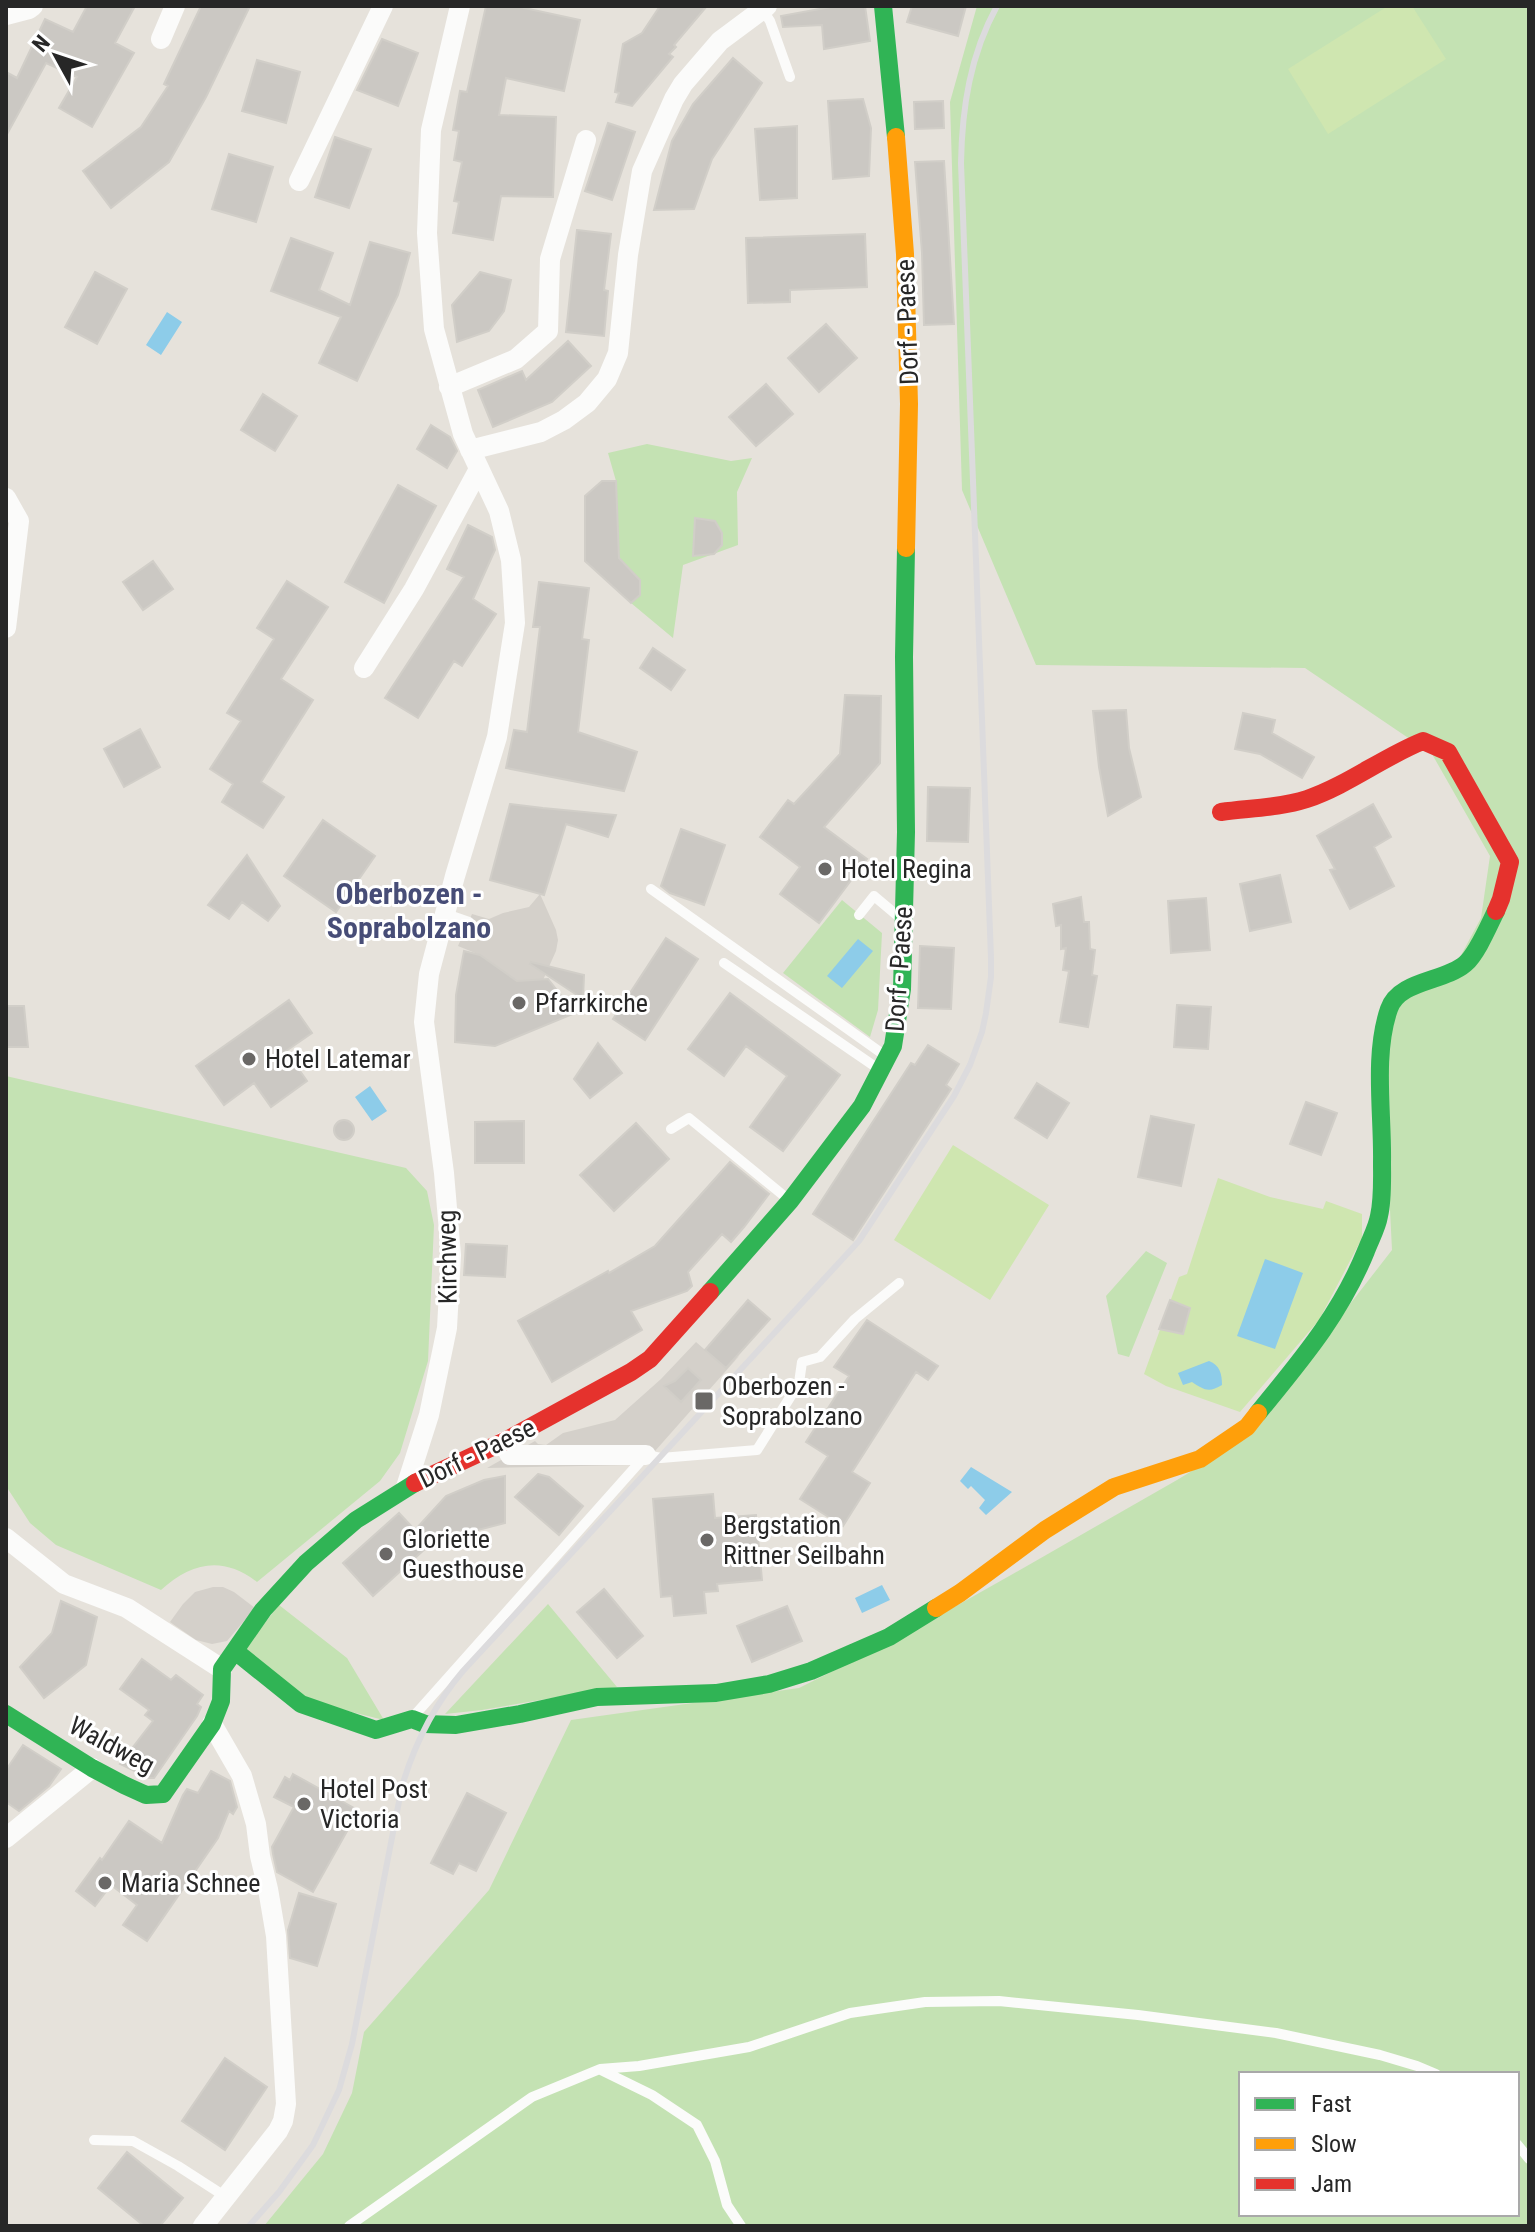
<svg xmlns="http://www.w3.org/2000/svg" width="1535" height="2232" font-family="'Roboto Condensed',sans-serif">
<rect width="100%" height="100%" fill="#e6e2db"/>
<path fill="#c4e2b3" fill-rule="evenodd" d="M977,6H1529V2226H264L323,2154L352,2093L364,2032L489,1890L571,1720L799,1688L903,1636L1011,1575L1177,1480L1246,1438L1392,1250L1380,1010L1459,959L1481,918L1490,856L1432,754L1305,668L1036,665L962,490L950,102ZM1241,2074H1517V2214H1241Z
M647,444L731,461L752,458L737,492L738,545L683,565L673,638L631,603L640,595V580L619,558L616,481L608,453Z
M842,900L882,933L878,1010L870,1037L783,973Z
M6,1076L406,1168L427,1191L434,1225L428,1361L400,1453L380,1481L257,1582C222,1555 191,1563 161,1590L56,1545L30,1523L6,1486Z
M1146,1251L1167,1263L1129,1357L1118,1354L1106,1296Z
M548,1604L617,1687L482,1710L445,1714Z
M279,1605L347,1658L384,1720L303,1700L242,1652Z"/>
<path fill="#cfe6b0" d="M1388,6H1412L1446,59L1328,134L1288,69Z
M953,1145L1049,1205L990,1300L894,1240Z
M1218,1178L1270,1197L1323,1209L1326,1201L1362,1214V1238L1319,1320L1240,1412L1166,1386L1144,1374L1179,1277L1187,1274Z"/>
<path fill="#d4d0ca" d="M540,894L556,930L558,940L556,951L543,980L517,981L480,955L458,946L472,914L489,919L503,913L529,907Z
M696,1342L726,1368L740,1355L640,1468L629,1465L487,1468L535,1441L538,1444L546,1445L563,1433L615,1420L661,1379Z
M213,1587H223L234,1592L255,1608L227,1641L212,1644L196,1640L170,1622L183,1604L195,1592Z"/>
<path fill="#8dcce9" d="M167,312L182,322L161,355L146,345Z
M858,939L873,951L842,988L827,976Z
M370,1086L387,1111L372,1121L355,1097Z
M1265,1259L1303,1273L1275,1349L1237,1336Z
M1209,1361C1220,1365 1222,1374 1222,1385C1209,1393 1204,1390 1192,1382L1183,1385L1178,1373Z
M971,1467L1012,1492L986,1515L979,1508L985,1500L971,1486L968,1489L960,1481Z
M882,1585L890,1600L862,1613L855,1598Z"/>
<path fill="#cbc8c3" stroke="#d1cec8" stroke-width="2" d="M87,6H135L115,43L134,53L92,127L59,108L77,77L46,63L6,136V72L17,78L45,19L73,32Z
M201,6H250L206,97L169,162L111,208L83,171L141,127L168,86L164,84Z
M486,6H515L580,20L564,91L506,78L499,115L556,117L553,197L501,196L493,240L453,233L459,202L454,201L462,162L454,160L459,131L453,130L460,91L467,92Z
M660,6H707L674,45L676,47L669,54L673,57L632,106L616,102L619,93L615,92L623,44L642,33Z
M836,6H865L870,41L824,49L822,25L783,27L781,16Z
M912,6H966L958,36L907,22Z
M382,39L418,53L398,106L357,90Z
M733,58L762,83L712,159L694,209L654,210L672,141L693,104Z
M257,60L300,72L286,123L242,111Z
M863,99L871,128L869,176L833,179L828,101Z
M943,101L944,128L915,129L914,102Z
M608,123L635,132L612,200L585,191Z
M797,126V198L760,200L755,129Z
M335,137L371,149L349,208L315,197Z
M229,154L273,167L256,222L212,209Z
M944,161L954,324L924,325L922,253L915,162Z
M577,230L611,234L604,290L608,291L604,336L566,332Z
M865,234L867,287L790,290V302L748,303L746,238Z
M291,238L333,253L319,290L350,305L370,242L410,253L398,295L357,381L319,363L341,317L271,291Z
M95,272L127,289L97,344L65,327Z
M480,272L511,280L504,311L489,331L457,342L452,305Z
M826,324L857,358L819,392L788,358Z
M568,341L591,366L552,402L493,427L478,390L522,371L526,380Z
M766,384L793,414L756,446L729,417Z
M263,394L297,416L275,451L241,430Z
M431,425L450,437L457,451L447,468L417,449Z
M602,481H616L619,558L640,580V595L631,603L585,561V496Z
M398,485L436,506L384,603L345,582Z
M695,518L715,521L722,533V545L714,554L693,556Z
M468,525L492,537L495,550L473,599L496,614L462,666L454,661L418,718L385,698L464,577L447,569Z
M153,561L173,589L143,610L123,582Z
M287,581L328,607L281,679L313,700L261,782L284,797L263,828L222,802L233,784L210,769L241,721L227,713L274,639L257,628Z
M539,582L589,588L582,639L589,640L578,732L637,752L624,791L506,768L514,730L527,732L540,627H533Z
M653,648L685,670L671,690L640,668Z
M845,695L881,696L880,763L824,827L867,859L819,923L780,894L800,867L760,837L788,800L794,804L840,754Z
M1126,710L1129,748L1141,797L1108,816L1099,767L1093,711Z
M1243,713L1275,720L1272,733L1314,757L1302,778L1260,754L1235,749Z
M140,729L160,767L124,787L104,749Z
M928,787L970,788L968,842L927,841Z
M510,804L543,808L616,815L608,837L566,824L544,895L490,880Z
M1373,804L1391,837L1374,847L1394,886L1350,909L1330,870L1335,869L1317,836Z
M323,820L375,856L336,912L284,876Z
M681,829L725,845L704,905L670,893L661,886Z
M247,855L280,906L268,921L242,902L229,919L208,905Z
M1280,875L1291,922L1250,931L1240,884Z
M1081,897L1084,922H1089L1090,949L1095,950L1092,975L1097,976L1088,1027L1060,1022L1069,971L1063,970L1066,948L1061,949V925L1056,926L1053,904Z
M1206,898L1210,950L1171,953L1168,901Z
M666,938L698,959L645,1040L613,1019Z
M920,946L954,948L951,1009L918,1008Z
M464,951L480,955L517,981L548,979L575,1013L495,1046L455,1042L456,995Z
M531,962L584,975L583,999L530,964Z
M730,993L840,1075L783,1151L750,1127L787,1076L746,1046L724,1076L688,1049Z
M289,1000L312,1033L286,1051L307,1081L271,1107L254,1083L224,1105L196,1066Z
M1177,1005L1211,1007L1208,1049L1174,1047Z
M6,1006H24L28,1047H6Z
M598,1043L622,1073L590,1098L574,1079Z
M928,1045L959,1064L946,1085L951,1089L853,1240L813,1214L911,1063L915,1065Z
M1037,1083L1069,1103L1047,1138L1015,1118Z
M1306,1102L1337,1113L1321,1155L1290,1144Z
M1151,1116L1194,1125L1181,1186L1138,1177Z
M334 1130a10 10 0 1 1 20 0a10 10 0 1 1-20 0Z
M524,1121V1163H475V1122Z
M636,1123L669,1159L614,1211L580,1175Z
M730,1162L769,1194L744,1227L731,1242L722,1234L688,1272L692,1286L687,1291L631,1311L642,1330L552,1382L518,1321L608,1271L609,1273L655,1246Z
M466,1244L507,1246L505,1277L464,1275Z
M748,1300L770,1319L726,1368L705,1350Z
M1170,1300L1190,1308L1183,1334L1159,1329Z
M867,1320L938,1366L928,1380L916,1372L852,1472L870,1483L843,1526L800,1499L828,1456L806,1442L849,1376L834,1367Z
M688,1368L701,1380L681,1402L664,1386L675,1381Z
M538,1474L549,1477L583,1506L559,1535L515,1497Z
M505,1476V1523L474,1531L460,1542L447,1529L373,1596L343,1563L399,1513L415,1530L446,1496L484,1480Z
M713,1494L715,1518L756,1515L762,1580L717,1584L718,1591L704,1592L706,1613L674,1616L672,1596L661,1597L653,1499Z
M604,1589L643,1636L617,1658L577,1612Z
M61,1601L97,1617L86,1665L44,1698L20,1667L52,1633Z
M787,1606L802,1641L752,1662L737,1626Z
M142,1659L171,1680L176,1675L203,1695L197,1704L201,1707L197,1716L154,1778H149L120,1764L153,1721L145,1715L149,1710L120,1689Z
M23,1745L61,1769L49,1786L19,1811L6,1802V1770Z
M211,1771L230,1781L237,1807L233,1814L229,1811L218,1838L147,1941L123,1925L137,1905L111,1885L95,1906L76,1891L100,1858L102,1860L129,1821L162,1843L183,1795L187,1789L198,1793Z
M293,1774L354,1808L351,1812L356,1815L313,1892L277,1872L273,1854L272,1847L294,1807L274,1797L285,1777L290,1780Z
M467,1793L506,1813L476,1871L459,1863L453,1874L431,1863Z
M299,1893L336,1904L317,1966L290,1958L288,1930Z
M225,2058L267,2087L225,2150L182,2121Z
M127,2152L183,2198L160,2226H144L98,2188Z"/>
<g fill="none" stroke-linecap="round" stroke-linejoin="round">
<path stroke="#fbfbfa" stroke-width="10" d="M762,9L770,21L790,77
M651,889L887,1057
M446,914L469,922
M859,915L874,896L899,917
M724,963L880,1070
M671,1129L689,1118L789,1200
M413,1717L646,1455L661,1458L757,1450L799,1383L802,1362L820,1357L855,1319L899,1283
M601,2070L652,2095L697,2125L715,2161L727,2205L741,2226
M94,2140L133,2141L178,2166L226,2197
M1517,2144L1529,2159
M349,2226L532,2097L600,2069L639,2066L749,2047L850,2013L925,2002L999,2001L1138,2015L1276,2033L1380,2055L1417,2066L1436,2074"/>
<path stroke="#fbfbfa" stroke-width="20" d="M6,15L29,9L33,6
M161,39L175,6
M299,181L383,6
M449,387L516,359L548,331L550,259L586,140
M470,450L541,432L564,420L587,403L607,379L618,353L628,255L642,171L674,99L683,84L720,41L767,6
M6,498L19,521L6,628
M364,668L414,589L479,469
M503,1442L510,1455H646
M406,1487L429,1415L447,1328L451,1255L444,1173L424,1022L429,974L455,876L497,737L515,623L511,560L499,511L463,434L434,329L427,233L431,130L460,6
M6,1538L64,1584L127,1608L222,1669
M6,1838L92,1768
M203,2226L278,2131L283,2121L286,2104L276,1936L268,1889L260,1856L256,1824L242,1776L212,1724"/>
<path stroke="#30b455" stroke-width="18" d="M883,6L896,137
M710,1292L790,1201L862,1106L893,1046L902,989L906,832L904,657L906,548
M1258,1413C1301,1360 1340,1315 1366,1251C1370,1240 1377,1228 1379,1216C1383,1199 1382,1179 1382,1162C1383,1114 1373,1055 1389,1009C1399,980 1444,982 1465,964C1477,954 1489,925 1496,911
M235,1651L301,1704L376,1730L412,1719L425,1724L456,1725L520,1714L597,1697L716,1693L769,1684L811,1671L889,1637L936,1608
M6,1714L92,1768L124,1785L146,1795L163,1794L212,1724L221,1701L222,1669L263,1610L306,1563L356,1520L415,1483"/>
<path stroke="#ff9f0a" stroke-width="18" d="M896,137L905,254L909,404L906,548
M936,1608L960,1593L1045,1530L1114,1487L1200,1459L1247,1427L1258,1413"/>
<path stroke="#e5322d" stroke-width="18" d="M1221,812C1249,808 1279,808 1307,799C1348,785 1383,757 1423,741L1448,752L1510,862L1501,899L1496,911
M415,1483L503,1442L631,1372L650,1359L710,1292"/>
<path stroke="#dcdbdd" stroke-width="6" d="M249,2226L279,2192L313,2145L339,2090L352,2044L402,1786C415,1743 433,1706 463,1671L859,1241L954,1096L970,1065L982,1032L986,1013L991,977V958L961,163C962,108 970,55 997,6"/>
</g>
<g fill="#6a6866" stroke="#fff" stroke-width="3">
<circle cx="825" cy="869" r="8"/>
<circle cx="519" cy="1003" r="8"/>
<circle cx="249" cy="1059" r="8"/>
<rect x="694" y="1391" width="20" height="20" rx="4"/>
<circle cx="707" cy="1540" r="8"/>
<circle cx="386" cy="1554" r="8"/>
<circle cx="304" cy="1804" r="8"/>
<circle cx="105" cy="1883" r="8"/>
</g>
<g text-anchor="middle" stroke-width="6" stroke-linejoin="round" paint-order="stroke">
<g font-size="26" fill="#272727" stroke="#fff">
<text transform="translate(907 322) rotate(-92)" y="9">Dorf - Paese</text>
<text transform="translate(899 969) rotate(-86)" y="9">Dorf - Paese</text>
<text transform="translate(447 1257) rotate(-91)" y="9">Kirchweg</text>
<text transform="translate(477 1453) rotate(-26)" y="9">Dorf - Paese</text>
<text transform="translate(112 1745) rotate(28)" y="9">Waldweg</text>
</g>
<g font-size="26" fill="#272727" stroke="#fff" text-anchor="start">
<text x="841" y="878">Hotel Regina</text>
<text x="535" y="1012">Pfarrkirche</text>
<text x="265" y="1068">Hotel Latemar</text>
<text x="722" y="1395">Oberbozen -<tspan x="722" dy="30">Soprabolzano</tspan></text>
<text x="723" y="1534">Bergstation<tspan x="723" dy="30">Rittner Seilbahn</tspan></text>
<text x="402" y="1548">Gloriette<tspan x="402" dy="30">Guesthouse</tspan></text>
<text x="320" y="1798">Hotel Post<tspan x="320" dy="30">Victoria</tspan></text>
<text x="121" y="1892">Maria Schnee</text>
</g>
<g font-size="30" font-weight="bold" fill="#474d77" stroke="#fff">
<text x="409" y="904">Oberbozen -<tspan x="409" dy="34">Soprabolzano</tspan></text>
</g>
</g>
<rect width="1535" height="2232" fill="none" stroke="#272727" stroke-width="16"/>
<rect x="1239" y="2072" width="280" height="144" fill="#ffffff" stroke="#a9a9a9" stroke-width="2"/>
<rect x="1255" y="2098" width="40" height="12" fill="#30b455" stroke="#a9a9a9" stroke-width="2"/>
<text x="1311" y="2112" font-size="24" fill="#272727">Fast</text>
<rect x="1255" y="2138" width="40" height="12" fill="#ff9f0a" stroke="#a9a9a9" stroke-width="2"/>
<text x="1311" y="2152" font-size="24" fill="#272727">Slow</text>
<rect x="1255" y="2178" width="40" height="12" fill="#e5322d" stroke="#a9a9a9" stroke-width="2"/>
<text x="1311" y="2192" font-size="24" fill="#272727">Jam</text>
<g transform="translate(56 56) rotate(310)" stroke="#ffffff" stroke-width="6" paint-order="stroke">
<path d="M0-6L14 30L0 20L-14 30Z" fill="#272727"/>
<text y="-12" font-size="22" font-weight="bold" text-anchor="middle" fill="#272727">N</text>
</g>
</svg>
